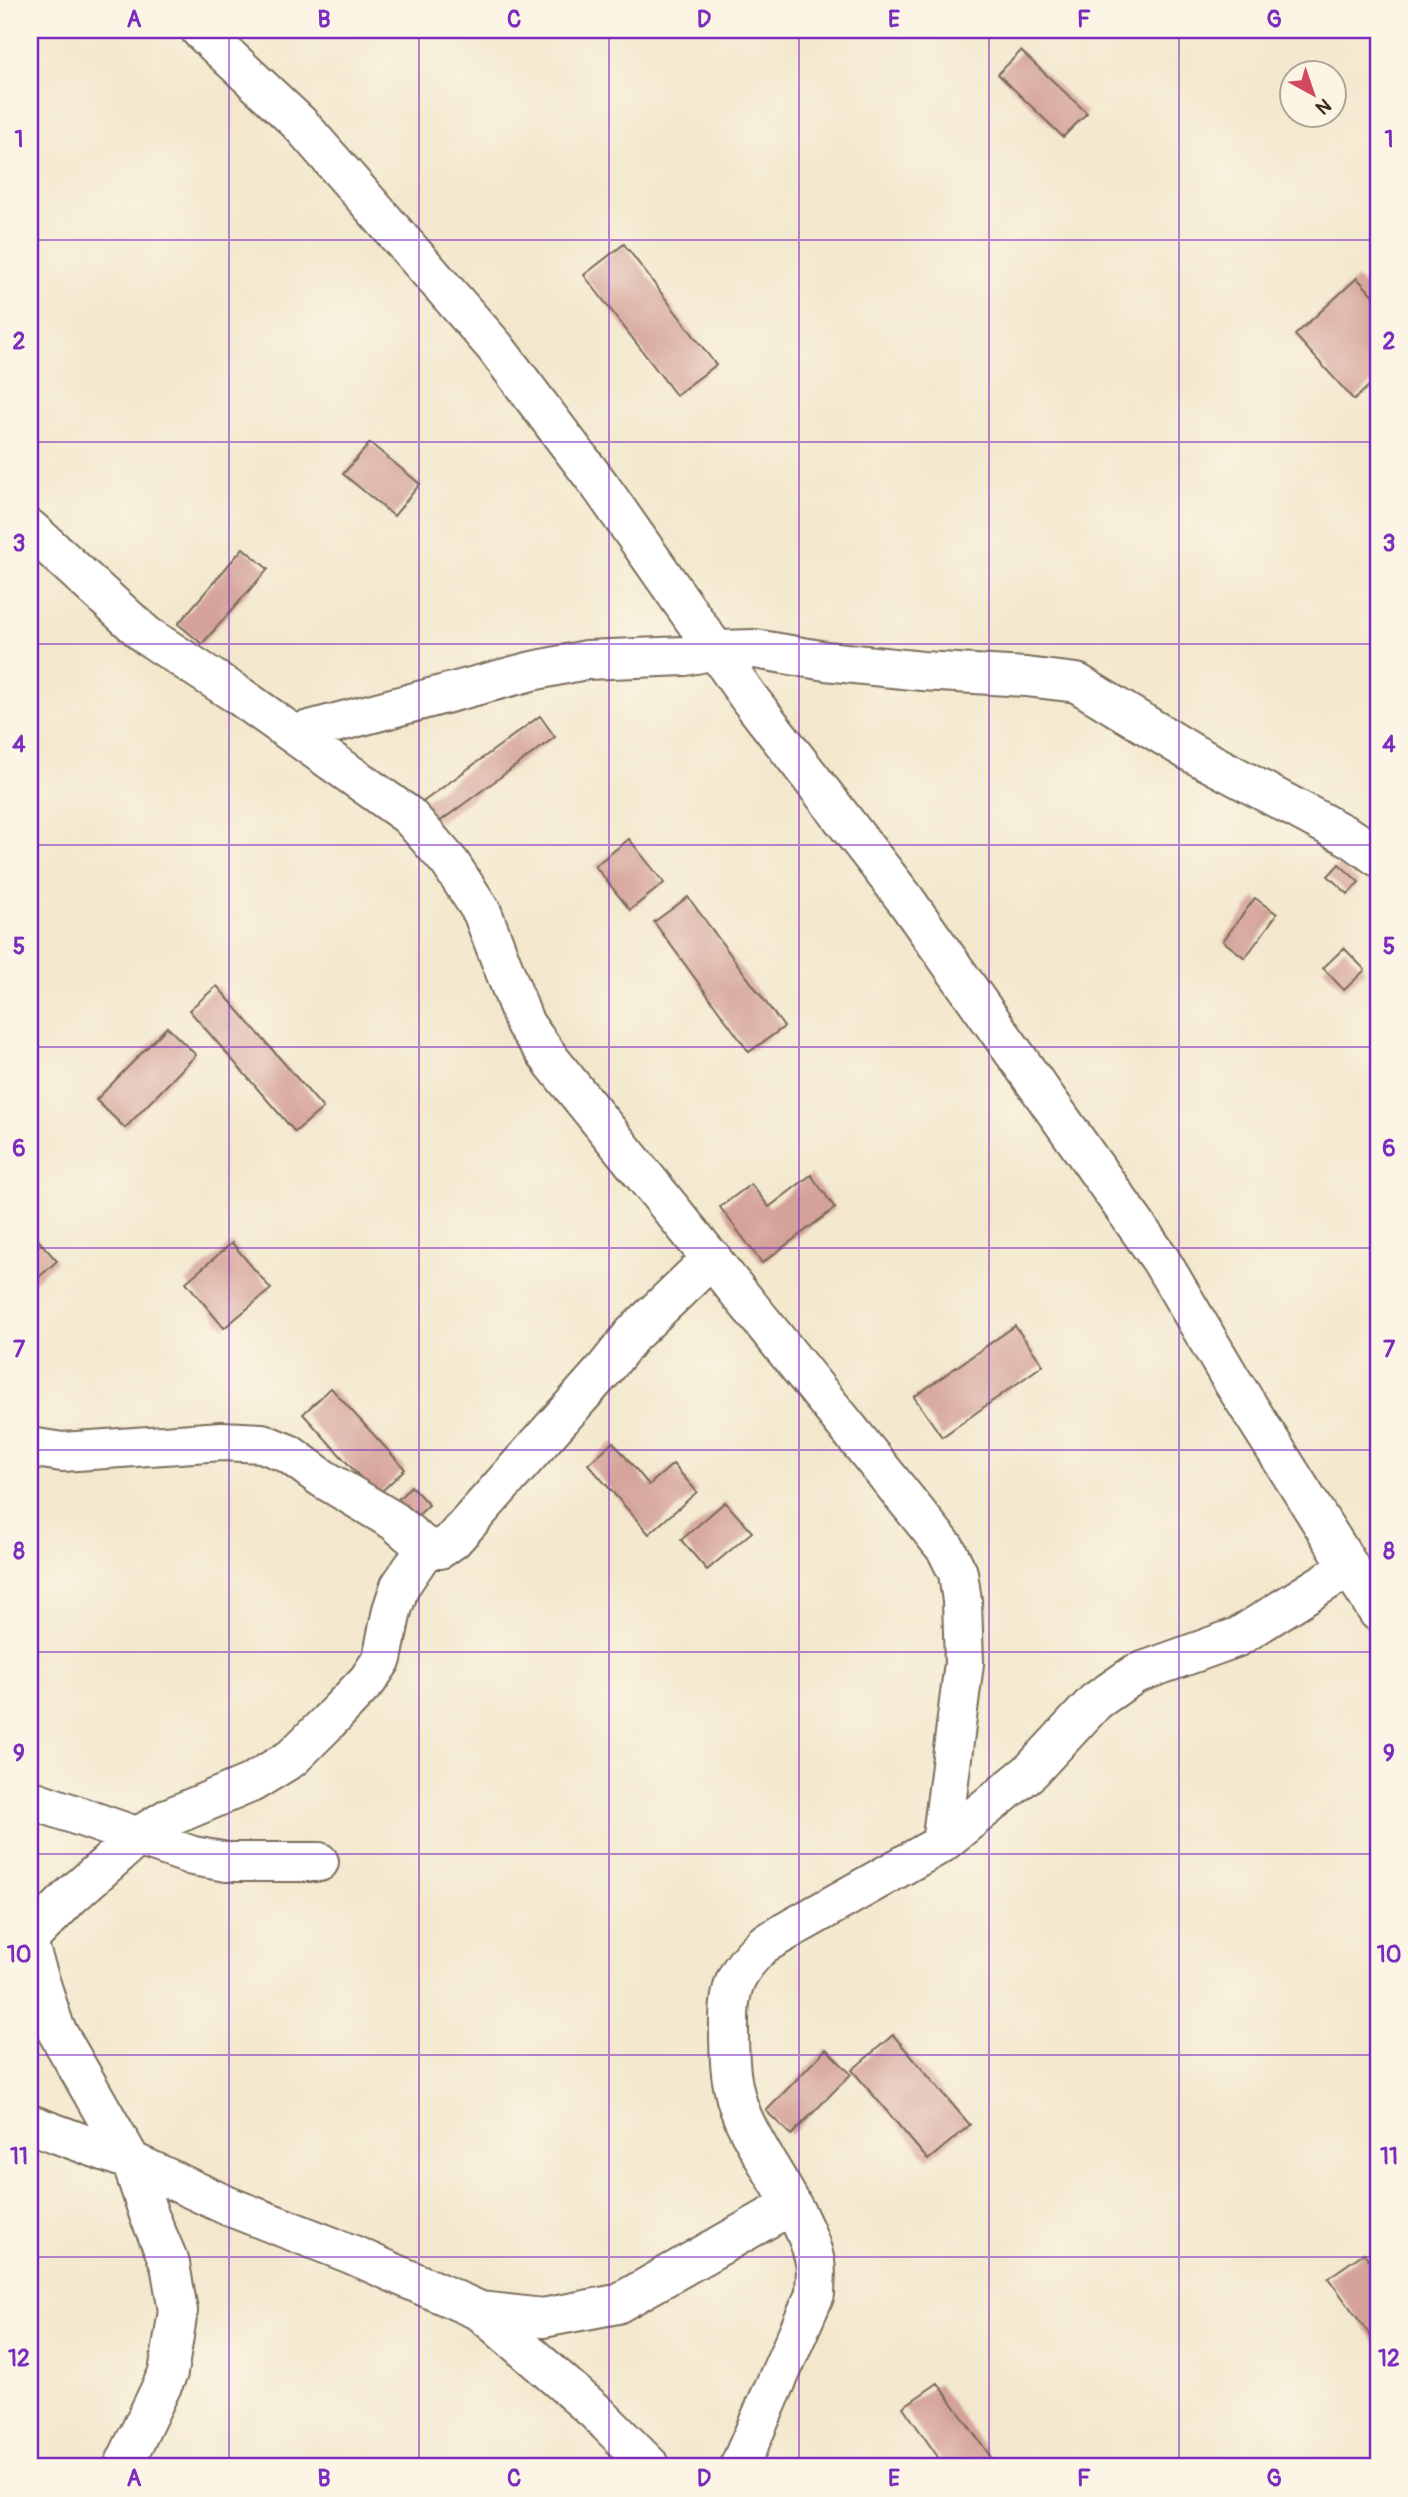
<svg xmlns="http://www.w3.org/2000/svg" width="1408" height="2497" font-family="Pangolin,sans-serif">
<rect width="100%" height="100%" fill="#fcf5e5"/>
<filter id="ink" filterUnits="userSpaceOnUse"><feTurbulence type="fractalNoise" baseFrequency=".0143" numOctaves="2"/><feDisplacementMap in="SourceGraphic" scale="14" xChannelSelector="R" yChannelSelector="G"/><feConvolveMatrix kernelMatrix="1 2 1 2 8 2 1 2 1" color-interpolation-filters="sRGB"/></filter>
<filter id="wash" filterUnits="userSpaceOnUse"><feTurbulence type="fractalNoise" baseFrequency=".00686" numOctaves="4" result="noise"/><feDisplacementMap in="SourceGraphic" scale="28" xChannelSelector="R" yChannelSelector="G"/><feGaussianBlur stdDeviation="1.57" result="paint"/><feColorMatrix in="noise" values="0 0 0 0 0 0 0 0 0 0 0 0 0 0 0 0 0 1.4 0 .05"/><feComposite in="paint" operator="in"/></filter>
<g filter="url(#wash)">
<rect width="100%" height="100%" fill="#f3e8cd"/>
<g id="blocks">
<path fill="#d4a29a" d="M1021,51L1087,113L1063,137L998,74Z
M624,244L716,365L676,395L584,275Z
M1357,278L1378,301V377L1354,400L1295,335Z
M370,443L420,484L394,516L343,474Z
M243,548L268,569L202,644L178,624Z
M540,716L555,737L435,825L420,804Z
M629,839L664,883L630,910L595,866Z
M1339,864L1359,882L1348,894L1328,876Z
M688,897L784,1027L749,1052L654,922Z
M1255,898L1277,914L1245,958L1223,941Z
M1344,948L1365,970L1344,990L1323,968Z
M217,986L323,1108L295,1132L189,1010Z
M167,1027L196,1055L125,1128L96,1100Z
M811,1175L835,1208L762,1263L720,1207L751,1184L769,1207Z
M30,1231L57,1261L30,1285Z
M232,1243L271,1289L224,1328L186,1282Z
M1015,1326L1043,1365L942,1437L914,1397Z
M331,1388L405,1469L377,1496L303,1414Z
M613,1442L649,1485L673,1464L697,1492L649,1534L588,1464Z
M411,1486L429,1505L407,1526L390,1508Z
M725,1502L752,1532L707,1570L681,1540Z
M893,2035L970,2125L928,2160L852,2070Z
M826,2049L851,2074L791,2135L766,2111Z
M1364,2253L1378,2272V2346L1328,2278Z
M938,2383L998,2467H945L903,2407Z"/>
</g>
</g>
<g filter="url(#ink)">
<use href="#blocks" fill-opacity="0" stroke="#7b6c5b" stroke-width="2"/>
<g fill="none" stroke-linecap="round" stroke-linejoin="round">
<defs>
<path id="minor" d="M200,30L300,124L495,347L601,487L749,698L905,899L1160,1259L1231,1379L1378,1612
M30,529L146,635L241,697L409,816L450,863L482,912L525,1024L553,1063L946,1549L958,1573L962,1601L964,1663L941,1844
M294,734L532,671L586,660L685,656L716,650L755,649L826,661L922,671L1026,677L1077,683L1192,753L1353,839L1378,857
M30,1447L62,1452L222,1441L262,1443L289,1454L322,1478L394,1521L426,1548L440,1549L453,1540L605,1369L632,1335L712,1258
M30,1799L193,1856L227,1862H319
M30,1938L72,1895L140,1835L170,1817L251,1783L292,1758L327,1723L368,1680L382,1659L392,1610L400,1586L426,1548
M30,1949L55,2028L131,2161L149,2215L170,2264L178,2311L168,2373L123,2467
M30,2124L131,2161L228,2206L351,2254L480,2311L596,2412L651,2467
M480,2311L543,2318L617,2304L790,2206
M739,2467L815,2294C815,2284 817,2272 815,2262C805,2213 763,2164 743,2118C730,2089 729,2060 729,2029C728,1989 734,1972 764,1944L941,1844L1031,1771L1096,1701L1135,1674L1238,1637L1349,1567"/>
</defs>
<use href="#minor" stroke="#7b6c5b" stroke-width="42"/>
<use href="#minor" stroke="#fff" stroke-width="38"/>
</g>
</g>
<path fill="none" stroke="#7b2cbf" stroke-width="2" stroke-opacity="0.55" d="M229,30V2467M419,30V2467M609,30V2467M799,30V2467M989,30V2467M1179,30V2467M30,240H1378M30,442H1378M30,644H1378M30,845H1378M30,1047H1378M30,1248H1378M30,1450H1378M30,1652H1378M30,1854H1378M30,2055H1378M30,2257H1378"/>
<rect width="1408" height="2497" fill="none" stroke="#fcf5e5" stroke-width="77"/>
<g transform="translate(1313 94) rotate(140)"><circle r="33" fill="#fcf5e5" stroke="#afa495" stroke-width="2"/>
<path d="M0-5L12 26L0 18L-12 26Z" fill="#d1495b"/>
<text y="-10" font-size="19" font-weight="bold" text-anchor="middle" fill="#3b2a1e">N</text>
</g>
<rect x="38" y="38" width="1332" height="2420" fill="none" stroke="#7b2cbf" stroke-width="2.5"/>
<g font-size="23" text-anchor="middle" font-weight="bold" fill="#7b2cbf">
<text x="134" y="27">A</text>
<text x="324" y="27">B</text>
<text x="514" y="27">C</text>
<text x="704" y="27">D</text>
<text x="894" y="27">E</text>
<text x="1084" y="27">F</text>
<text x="1274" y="27">G</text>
<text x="19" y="147">1</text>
<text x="1389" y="147">1</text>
<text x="19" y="349">2</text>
<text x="1389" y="349">2</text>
<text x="19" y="551">3</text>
<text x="1389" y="551">3</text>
<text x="19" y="752">4</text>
<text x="1389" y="752">4</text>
<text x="19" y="954">5</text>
<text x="1389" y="954">5</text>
<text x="19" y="1156">6</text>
<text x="1389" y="1156">6</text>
<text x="19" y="1357">7</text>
<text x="1389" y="1357">7</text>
<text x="19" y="1559">8</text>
<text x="1389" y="1559">8</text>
<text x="19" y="1761">9</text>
<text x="1389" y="1761">9</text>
<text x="19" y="1962">10</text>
<text x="1389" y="1962">10</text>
<text x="19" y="2164">11</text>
<text x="1389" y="2164">11</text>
<text x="19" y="2366">12</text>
<text x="1389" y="2366">12</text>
<text x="134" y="2486">A</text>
<text x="324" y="2486">B</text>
<text x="514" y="2486">C</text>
<text x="704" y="2486">D</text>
<text x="894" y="2486">E</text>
<text x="1084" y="2486">F</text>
<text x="1274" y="2486">G</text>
</g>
</svg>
